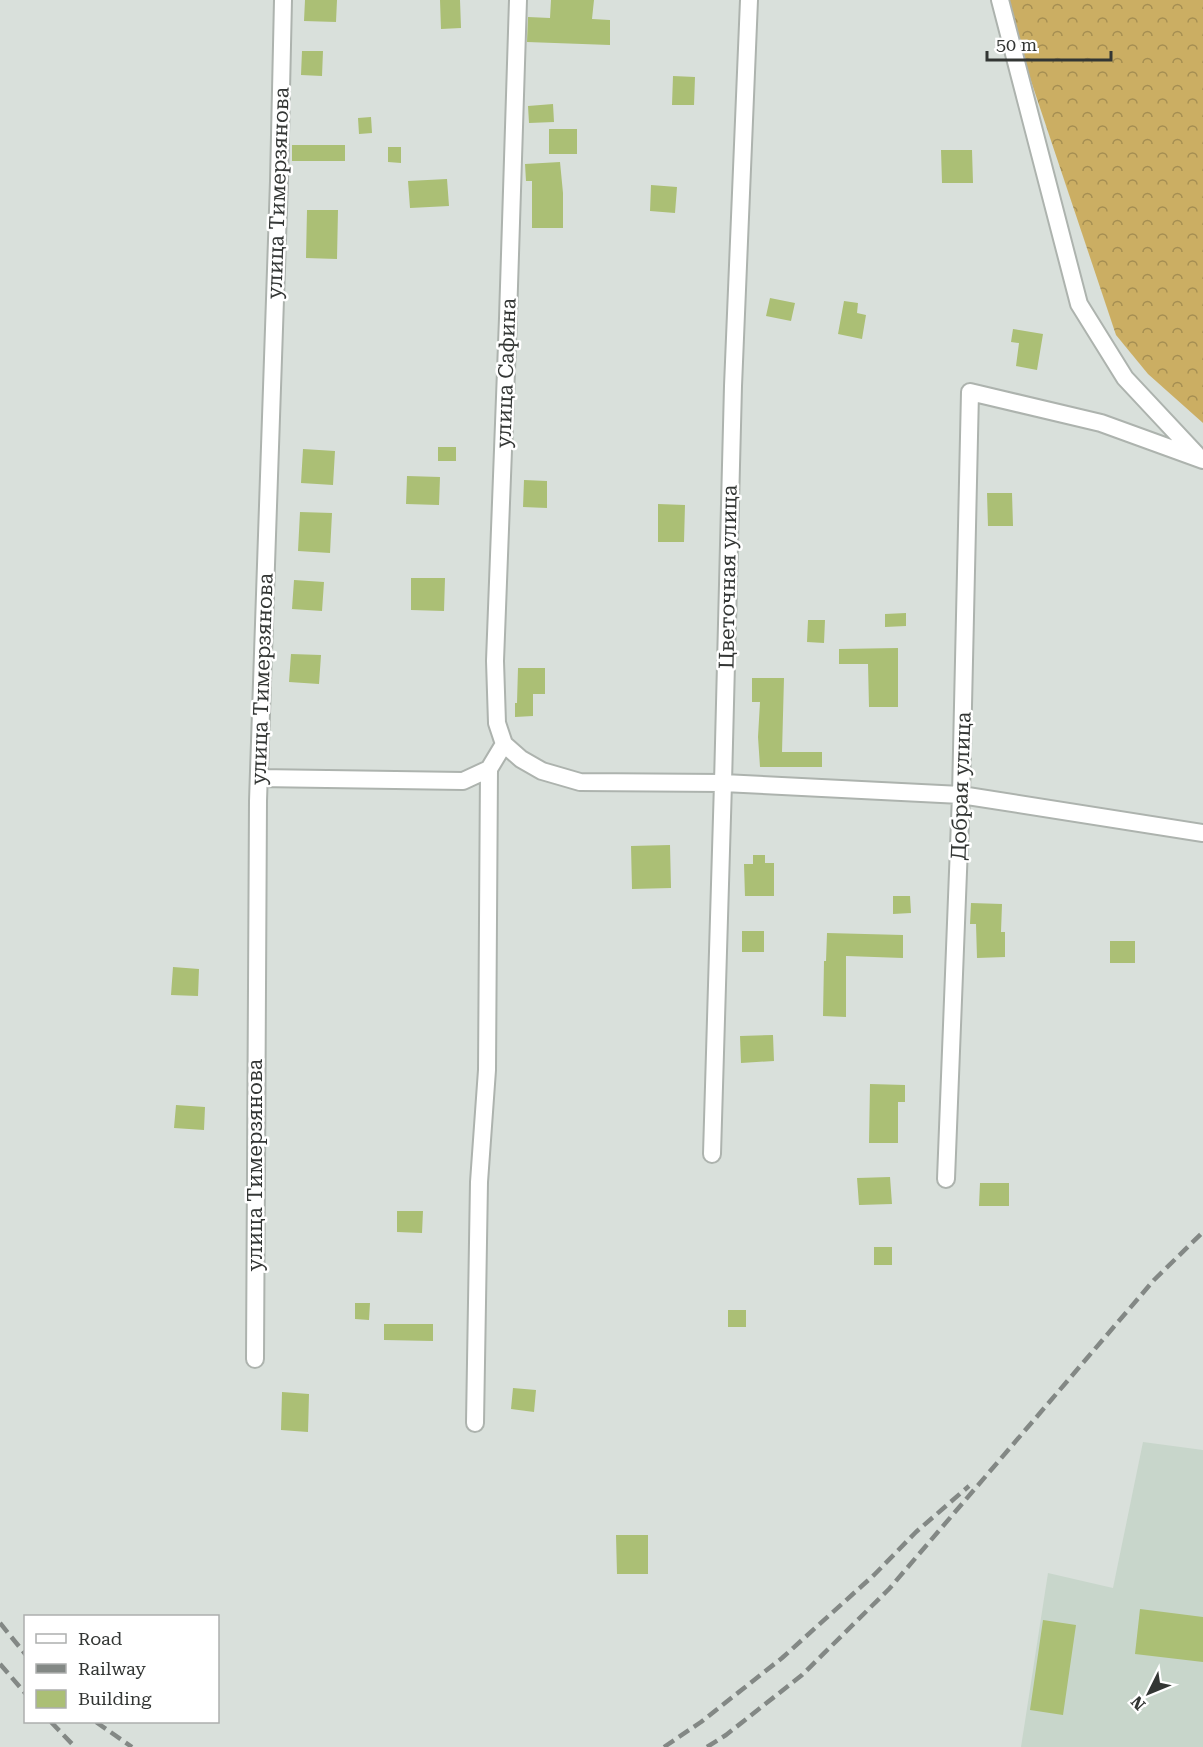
<svg xmlns="http://www.w3.org/2000/svg" width="1203" height="1747" font-family="'Roboto Serif',serif">
<defs>
<pattern id="forest-crowns" width="20" height="18" patternUnits="userSpaceOnUse" patternTransform="scale(1.5)"><rect width="20" height="18" fill="#cbae63"/><path d="M2 6a3 3 0 1 1 6 0M12 15a3 3 0 1 1 6 0" fill="none" stroke="#a58e52"/></pattern>
</defs>
<rect width="100%" height="100%" fill="#d9e0db"/>
<path fill="#c8d6cb" d="M1143,1442L1203,1450V1747H1021L1048,1573L1113,1588Z"/>
<path fill="url(#forest-crowns)" d="M1004,0H1203V423L1148,374L1116,335Z"/>
<path fill="#abbf75" d="M305,0H337L336,22L304,21Z
M440,0H460L461,28L441,29Z
M551,0H594L592,19L610,20V45L527,42L528,17L550,18Z
M302,51H323L322,76L301,75Z
M673,76L695,77L694,105H672Z
M553,104L554,122L529,123L528,106Z
M371,117L372,133L359,134L358,118Z
M549,129H577V154H549Z
M292,145H345V161H292Z
M388,147H401V163L388,162Z
M941,150H972L973,183H942Z
M560,162L563,193V228H532V181H526L525,164Z
M447,179L449,206L410,208L408,181Z
M651,185L677,187L675,213L650,211Z
M307,210H338L337,259L306,258Z
M770,298L795,303L791,321L766,316Z
M844,301L858,303L857,313L866,315L862,339L838,334Z
M1013,329L1043,334L1037,370L1016,366L1019,343L1011,342Z
M438,447H456V461H438Z
M303,449L335,451L333,485L301,483Z
M407,476L440,477L439,505L406,504Z
M524,480L547,481V508L523,507Z
M987,493H1012L1013,526H988Z
M658,504L685,505L684,542H658Z
M300,512L332,513L330,553L298,551Z
M411,578H445L444,611L411,610Z
M294,580L324,582L322,611L292,609Z
M906,613V626L885,627V614Z
M808,620H825L824,643L807,642Z
M898,648V707H869L868,664H839V649Z
M291,654L321,655L319,684L289,682Z
M518,668H545V694H533V716L515,717V703H517Z
M752,678H784L782,752H822V767H760L758,737L760,702H752Z
M670,845L671,888L632,889L631,846Z
M753,855H765V863H774V896H745L744,864H753Z
M893,896H910L911,913L893,914Z
M971,903L1002,904L1001,932H1005V957L977,958L976,924H970Z
M742,931H764V952H742Z
M827,933L903,935V958L846,956V1017L823,1016L824,961H826Z
M1110,941H1135V963H1110Z
M173,967L199,969L198,996L171,995Z
M773,1035L774,1061L741,1063L740,1036Z
M870,1084L905,1085V1102H898V1143H869Z
M176,1105L205,1107L204,1130L174,1128Z
M890,1177L892,1204L859,1205L857,1178Z
M980,1183H1009V1206H979Z
M397,1211H423L422,1233L397,1232Z
M874,1247H892V1265H874Z
M355,1303H370L369,1320L355,1319Z
M728,1310H746V1327H728Z
M384,1324H433V1341L384,1340Z
M513,1388L536,1390L534,1412L511,1409Z
M282,1392L309,1394L308,1432L281,1430Z
M616,1535H648V1574H617Z
M1140,1609L1203,1617V1662L1135,1654Z
M1043,1620L1076,1625L1063,1715L1030,1710Z"/>
<g fill="none" stroke-linecap="round" stroke-linejoin="round">
<defs>
<path id="street" d="M518,0L508,318L495,661L497,723L504,744L521,759L542,771L580,782L723,783L961,795L1203,833
M1000,0L1079,304L1125,378L1196,454
M259,778L463,781L489,769
M712,1154L723,783L733,386L749,0
M946,1179L961,795L970,392L1101,423L1203,460
M255,1359L258,801L279,181L283,0
M475,1423L479,1182L487,1070L489,769L504,744"/>
</defs>
<use href="#street" stroke="#adb3ae" stroke-width="20"/>
<use href="#street" stroke="#fff" stroke-width="16"/>
<path stroke="#838885" stroke-width="4.5" stroke-dasharray="12 6" stroke-linecap="butt" d="M0,1623L26,1655
M0,1664L26,1694
M51,1722L75,1747
M96,1722L132,1747
M664,1747L701,1722L782,1658L874,1575L916,1532L969,1486
M707,1747L726,1735L802,1675L889,1589L1154,1280L1203,1232"/>
</g>
<g text-anchor="middle" stroke-width="5" stroke-linejoin="round" paint-order="stroke">
<g font-size="21" fill="#333634" stroke="#fff">
<text transform="translate(278 193) rotate(-88)" y="7">улица Тимерзянова</text>
<text transform="translate(506 373) rotate(-88)" y="7">улица Сафина</text>
<text transform="translate(728 577) rotate(-89)" y="7">Цветочная улица</text>
<text transform="translate(262 679) rotate(-88)" y="7">улица Тимерзянова</text>
<text transform="translate(961 786) rotate(-88)" y="7">Добрая улица</text>
<text transform="translate(255 1165) rotate(-90)" y="7">улица Тимерзянова</text>
</g>
</g>
<rect x="24" y="1615" width="195" height="108" fill="#ffffff" stroke="#adafae" stroke-width="1.5"/>
<rect x="36" y="1634" width="30" height="9" fill="#ffffff" stroke="#adafae" stroke-width="1.5"/>
<text x="78" y="1645" font-size="18" fill="#333634">Road</text>
<rect x="36" y="1664" width="30" height="9" fill="#838885" stroke="#adafae" stroke-width="1.5"/>
<text x="78" y="1675" font-size="18" fill="#333634">Railway</text>
<rect x="36" y="1690" width="30" height="18" fill="#abbf75" stroke="#adafae" stroke-width="1.5"/>
<text x="78" y="1705" font-size="18" fill="#333634">Building</text>
<g transform="translate(1149 1693) rotate(227)" stroke="#ffffff" stroke-width="4.5" paint-order="stroke">
<path d="M0-4.5L10 22L0 15L-10 22Z" fill="#333634"/>
<text y="-9" font-size="16" font-weight="bold" text-anchor="middle" fill="#333634">N</text>
</g>
<path d="M987 51v9h124v-9" fill="none" stroke="#333634" stroke-width="3"/>
<text x="996" y="51" font-size="18" fill="#333634" stroke="#ffffff" stroke-width="4.5" paint-order="stroke">50 m</text>
</svg>
